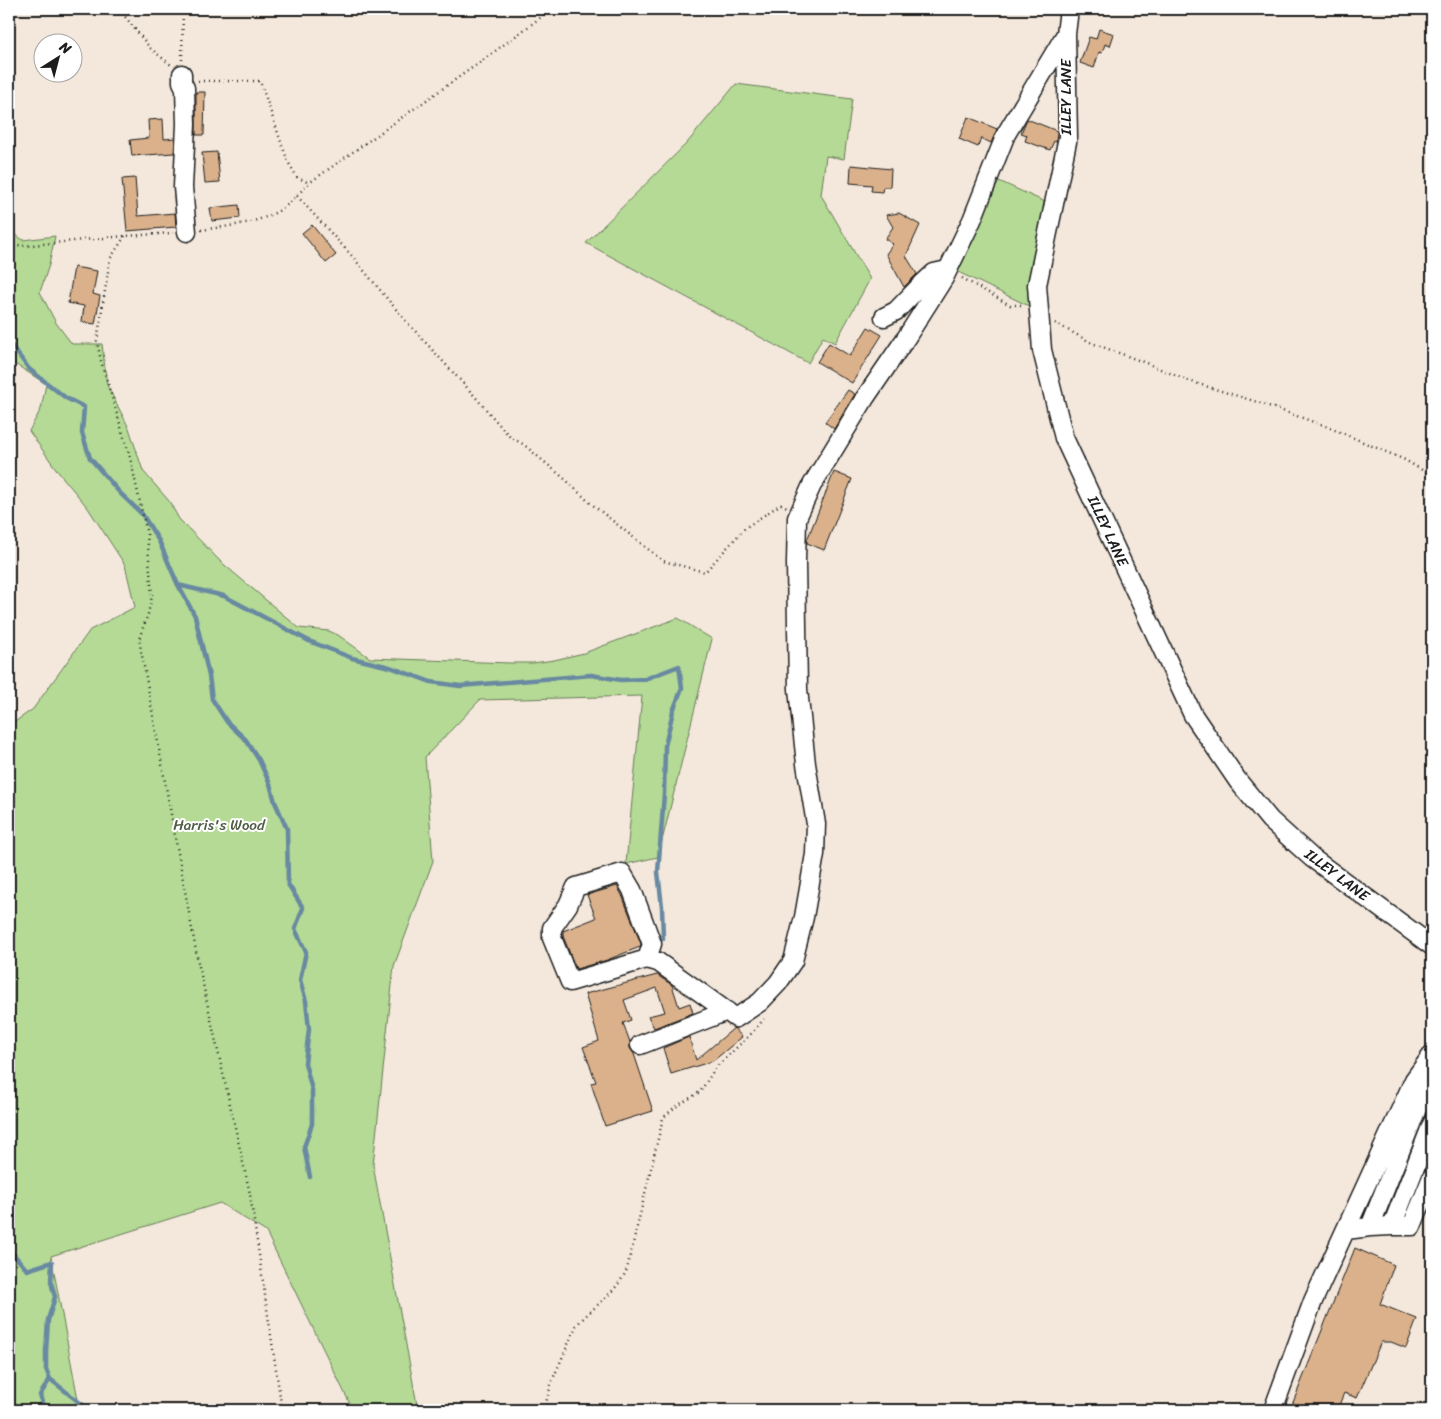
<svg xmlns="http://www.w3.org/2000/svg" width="1441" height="1419" font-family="Sriracha,sans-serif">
<rect width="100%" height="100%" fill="#f4e8dc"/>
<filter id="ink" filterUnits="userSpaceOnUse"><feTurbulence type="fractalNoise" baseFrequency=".02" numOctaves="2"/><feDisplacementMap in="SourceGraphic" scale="10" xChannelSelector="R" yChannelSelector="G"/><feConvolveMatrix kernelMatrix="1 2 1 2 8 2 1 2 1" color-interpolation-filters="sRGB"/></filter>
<g filter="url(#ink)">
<path fill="#b4da95" stroke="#687b58" d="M736,84L852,99L844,159L826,156L821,195L870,279L835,343L823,337L808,363L586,243L687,143Z
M999,181L1045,202L1030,285L1031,307L956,271Z
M9,230L23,240L55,236L49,265L40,292L56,323L72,344H102L107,385L129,428L143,471L169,501L179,519L221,562L299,628L329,631L338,635L370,658L510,663H533L554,660L584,653L678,618L712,639L658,857L626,864L642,696L480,700L425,757L433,861L394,966L373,1165L418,1410H353L266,1232L220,1203L51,1256L80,1410H9V726L33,709L90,630L135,607L125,565L88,508L59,473L29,431L41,409L46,384L15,364L9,356Z"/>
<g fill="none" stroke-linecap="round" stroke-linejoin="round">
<path stroke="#6889a1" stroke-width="4.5" d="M9,342L29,369L66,398L84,407L82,433L90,458L120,493L142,514L159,541L178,585L195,616L209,676L212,699L227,722L246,740L259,760L270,784L275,802L287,829L288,884L303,908L295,929L306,952L300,980L306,1001L309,1029L305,1063L312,1090V1124L304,1147L310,1177
M178,585L224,596L309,641L352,658L390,667L431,682L460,686L591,675L621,680L645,679L679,666L682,688L673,711L665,746L664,794L658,872L662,907L663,939
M9,1249L27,1270L52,1262L51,1282L55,1297L48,1320L46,1351V1369L50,1379L40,1395L44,1410
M50,1379L89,1410"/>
</g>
<path fill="#dab18b" stroke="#1c1c1c" d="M1099,29L1114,34L1110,46L1105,44L1102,53L1099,52L1094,68L1080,63L1089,37L1096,39Z
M196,92H205L204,135H196Z
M968,117L997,129L991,143L981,138L978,147L959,139Z
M163,119L164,139L175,138L174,153L132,156L130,140L149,138L148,120Z
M1027,119L1057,131L1056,142L1054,141L1050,150L1025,141L1027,135L1021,133Z
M217,152L220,182L205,183L202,153Z
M851,165L891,169L890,187H883L882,192L871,191L872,185L850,183Z
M135,178L138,216L175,213L176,227L127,231L122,179Z
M239,205L240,218L212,221L210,208Z
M899,213L920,225L906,256L917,274L904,287L886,254L893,244L885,239L893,227L886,215Z
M312,225L336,255L326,263L302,233Z
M74,267L97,271L93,294L100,296L95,324L82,322L84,306L68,303Z
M868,327L882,335L852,383L817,362L829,343L850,356Z
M848,390L855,394L834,429L825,422Z
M834,472L852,479L824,550L807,543V540Z
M617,886L622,895L641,944L640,947L607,960L576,969L563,936V931L596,918L587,895Z
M657,975L672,985L679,1007L690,1003L693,1013L654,1028L648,1016L665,1012L657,988L624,1000L631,1020L623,1023L630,1042V1048L634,1054L653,1111L605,1126L591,1083L596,1082L583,1047L599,1041L585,994Z
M734,1028L742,1037L713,1061L671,1074L663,1048L689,1037L696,1060Z
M1355,1248L1394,1265L1380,1304L1417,1319L1406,1348L1391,1342H1381L1357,1398L1344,1393L1337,1410H1290Z"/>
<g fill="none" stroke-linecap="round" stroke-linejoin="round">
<defs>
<path id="minor" d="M1069,9L1066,34L1068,137L1037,285L1042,350L1064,438L1193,715L1238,781L1270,820L1312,858L1432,946
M182,74V82L185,88L186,124L183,187L187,232
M884,317L896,311L921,285L934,273L947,270
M647,959L652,944L632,890L622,873L576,887L568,905L552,928V938L570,982L647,959L658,962L736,1018L760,1002L778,983L793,961L804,917L815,854L816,824L806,764L798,689L796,563L797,518L812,485L865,398L906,338L944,278L972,220L1006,134L1066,34
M640,1045L727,1011
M1392,1226H1412L1432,1177
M1370,1227L1392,1226L1432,1124
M1346,1230L1370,1227L1432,1071
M1273,1410L1313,1301L1414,1080L1432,1055"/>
</defs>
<use href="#minor" stroke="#1c1c1c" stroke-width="21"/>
<path stroke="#1c1c1c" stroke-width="2.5" stroke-dasharray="1 4" stroke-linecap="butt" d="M119,9L150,48L171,65
M182,60L183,9
M198,81H260L288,162L297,177L309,183
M297,196L352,256L404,319L471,392L510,437L523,444L566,480L589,502L663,561L705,572L745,528L781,504L787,507
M201,230C228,226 257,224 280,210C291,203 300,192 309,183L479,63L552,9
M125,236L110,259L97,341L101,361L130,457L147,534L152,596L148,614L139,639L198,962L250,1194L282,1410
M9,242L22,246L125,236L173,233
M962,278L1010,305H1024
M1055,323L1092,343L1146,363L1189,381L1257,402L1328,427L1405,460L1432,476
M544,1410L552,1381L576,1326C592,1307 617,1293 627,1269L663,1118L674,1108L700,1092L716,1067L750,1035L764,1019"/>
<use href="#minor" stroke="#fff" stroke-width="18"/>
</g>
</g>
<g text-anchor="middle" stroke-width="4" stroke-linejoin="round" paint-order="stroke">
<g font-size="15" fill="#1c1c1c" stroke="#fff">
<text transform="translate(1066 97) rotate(-90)" y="5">ILLEY LANE</text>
<text transform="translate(1108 531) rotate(65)" y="5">ILLEY LANE</text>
<text transform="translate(1337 875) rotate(37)" y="5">ILLEY LANE</text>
</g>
<g font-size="15" fill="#515e46" stroke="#fff">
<text x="219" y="830">Harris's Wood</text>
</g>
</g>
<rect width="1441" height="1419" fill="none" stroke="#fff" stroke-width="30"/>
<rect x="15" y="15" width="1411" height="1389" fill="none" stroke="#1c1c1c" stroke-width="2" filter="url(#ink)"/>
<g transform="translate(58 58) rotate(36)"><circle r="24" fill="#ffffff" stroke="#a4a4a4"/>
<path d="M0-4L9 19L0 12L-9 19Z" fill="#1c1c1c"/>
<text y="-8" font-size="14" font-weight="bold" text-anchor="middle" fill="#1c1c1c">N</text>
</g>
</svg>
